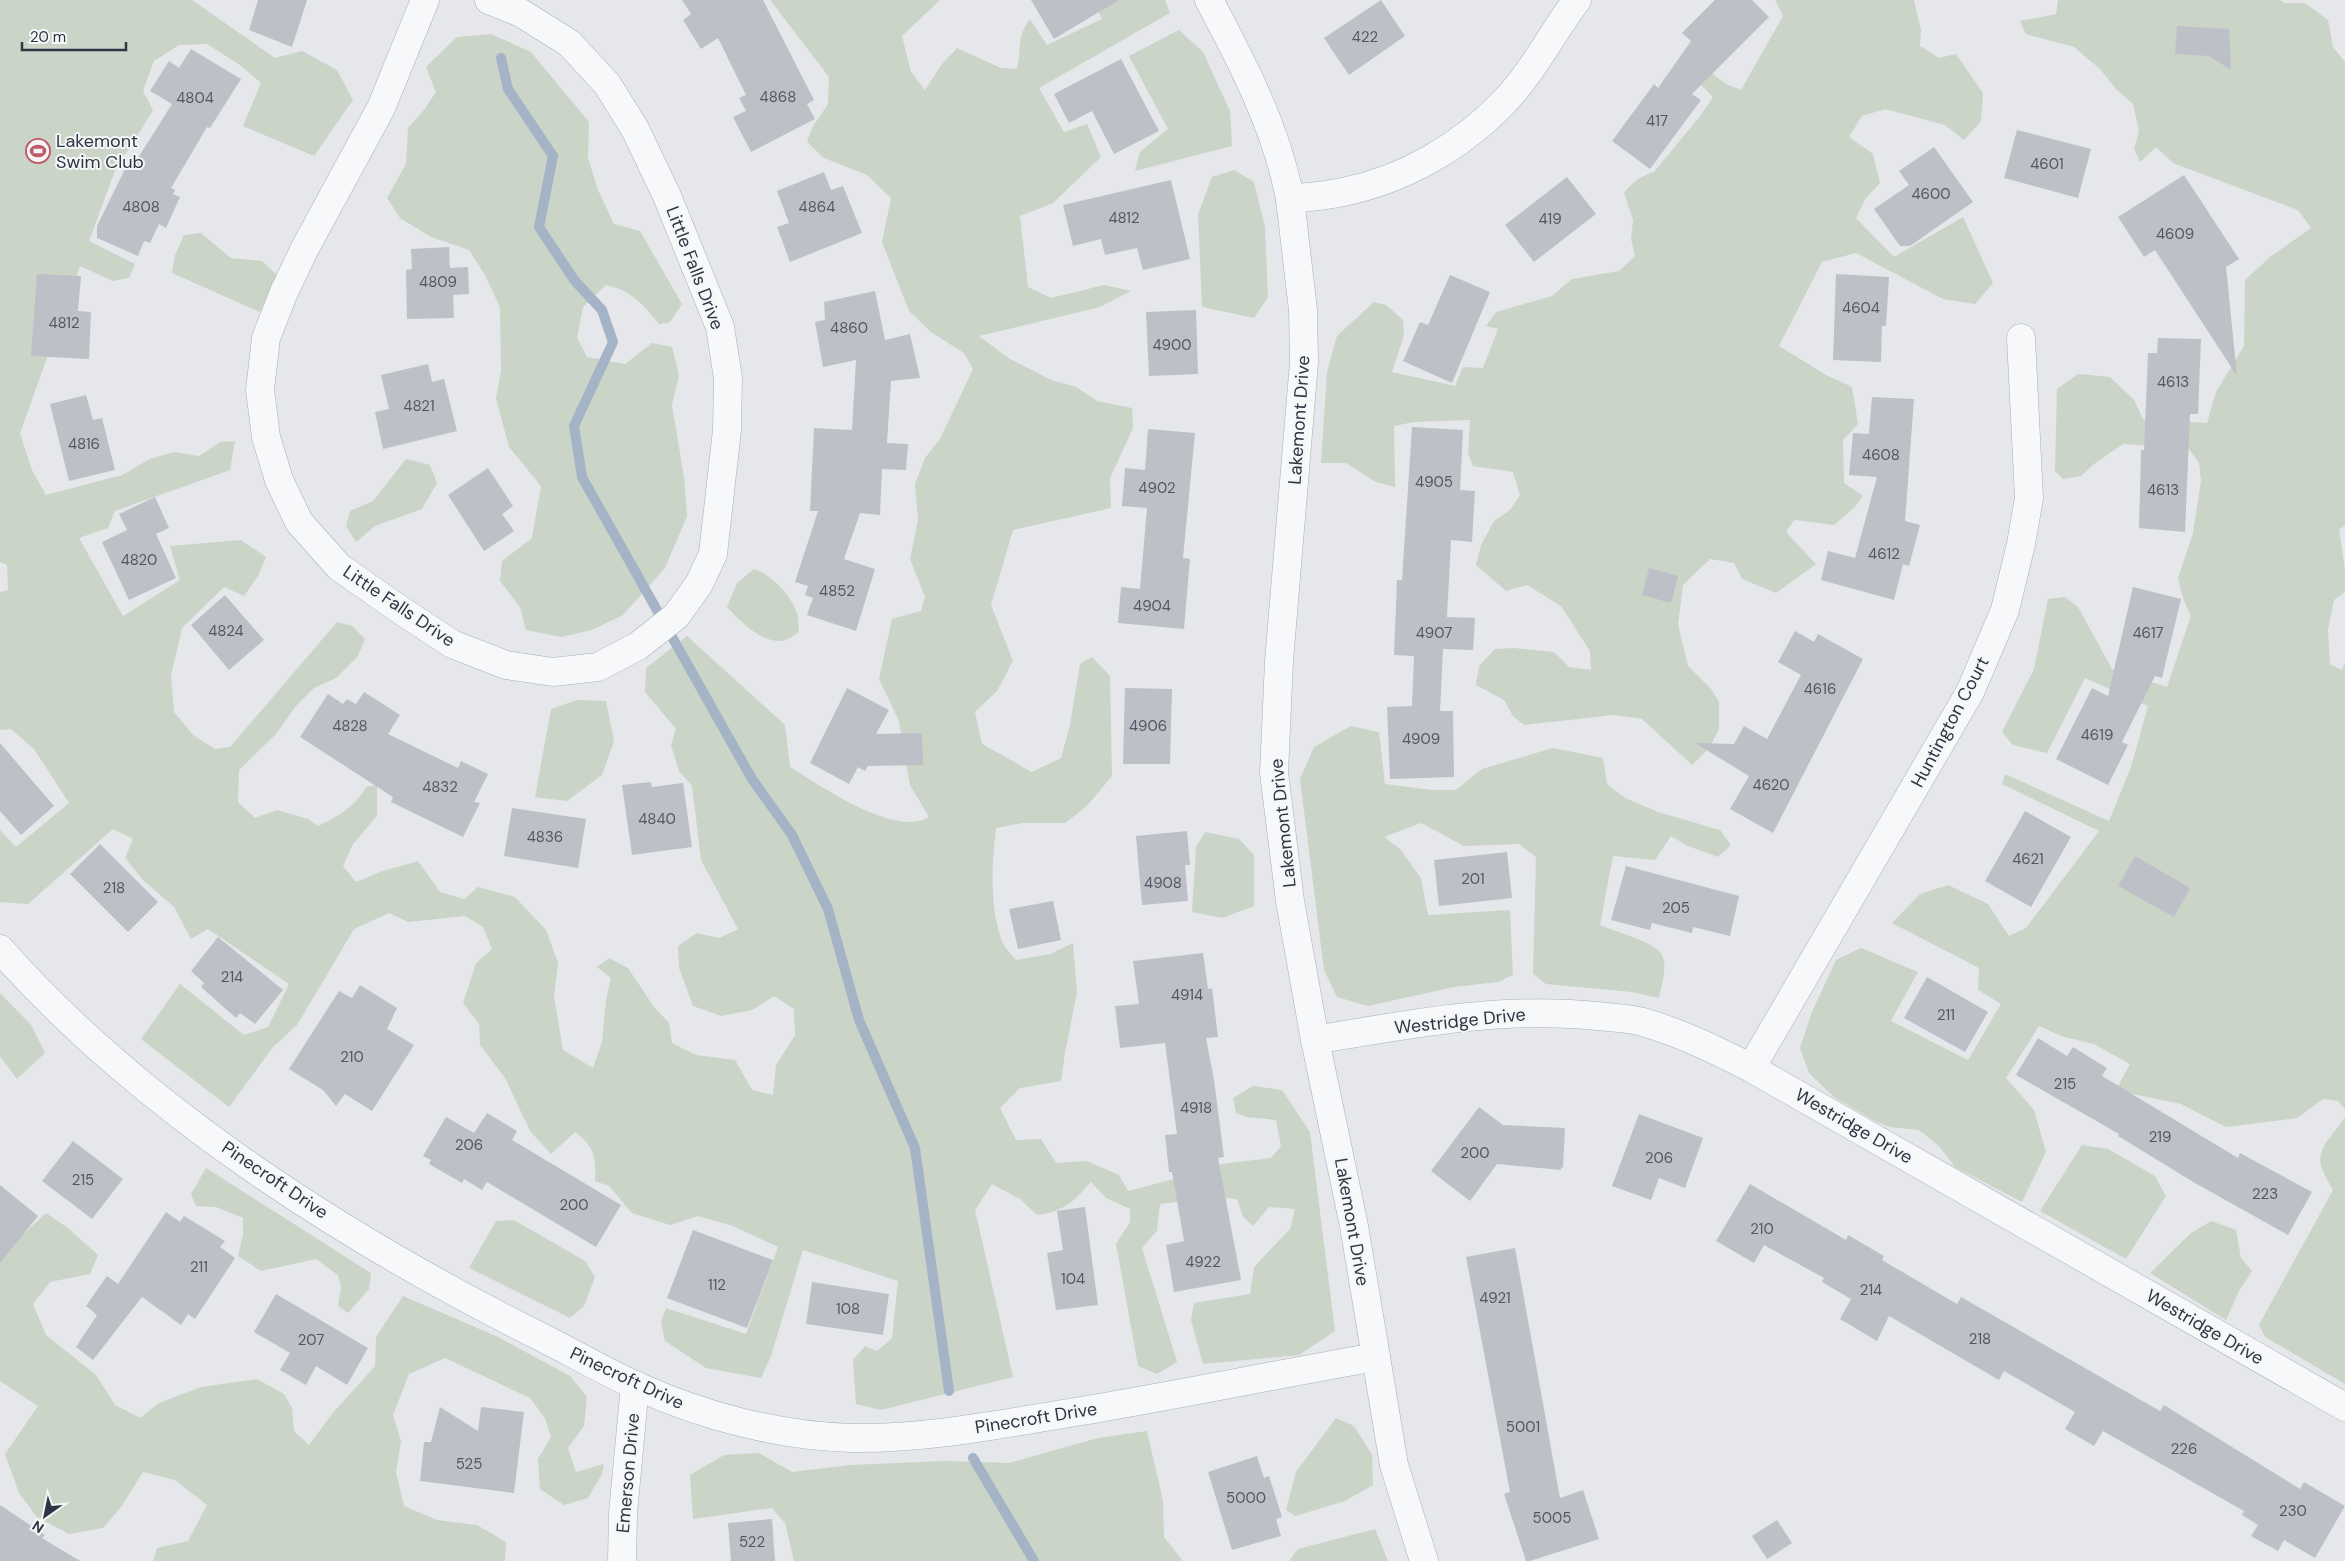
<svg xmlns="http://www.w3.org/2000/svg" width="2345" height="1561" font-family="'DM Sans',sans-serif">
<rect width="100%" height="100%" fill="#e5e7eb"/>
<path fill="#cad4c7" d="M0,0H192L275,58L302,51L337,70L353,100L314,156L243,126L261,83L240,65L207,44L179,45L154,61L143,91L153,110L130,148L119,160L89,241L135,264L129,278L113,281L80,266L20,433L32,470L46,495L122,475L150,459L174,452L199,456L220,442L235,441L230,470L115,511L108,528L79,538L123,616L180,580L170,546L241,540L266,557L258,576L244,596L224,587L182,628L171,676L174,712L193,735L215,749L230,747L337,622L352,626L365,639L358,656L336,678L314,688L296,706L276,734L239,770L238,802L255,818L277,810L308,819L318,826C339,816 355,807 366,787L377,785V816L353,844L343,866L356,882L383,871L418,861L440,892L464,899L478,887L515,897L546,930L558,963L554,996L563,1050L593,1068L602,1042L606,1000L611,978L597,967L609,958L628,968L654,1007L669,1023L672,1043L696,1055L735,1060L752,1090L773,1095L776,1065L795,1035L794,1009L774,996L752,1010L721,1016L693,1006L679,968L678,946L697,933L719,938L738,929L701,860L692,786L679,771L671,745L676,729L645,692L646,668L687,636L785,725L790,767C821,786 895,838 929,817L910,785L899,721L879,679L892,619L921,611L925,597L910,559L918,520L915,484L925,458L940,439L973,369L964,353L931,332L909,311L882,242L891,198L867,175L824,158L807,142L812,128L828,104L829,77L770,0H940L902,36L911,72L925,90L942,64L957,48L1001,68L1017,69C1022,48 1016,37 1030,19L1047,45L1102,19L1092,0H1165L1170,13L1039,88L1064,132L1087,124L1101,157L1053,203L1020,216L1028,287L1051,298L1104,285L1131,291L1100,307L979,336L1010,359L1051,380L1076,387L1097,401L1132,408L1133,428L1110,478L1111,508L1013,530L991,605L1013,661L997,691L975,712L982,744L1032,772L1061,758L1070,725L1080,664L1092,657L1110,676L1112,776L1087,806L1065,823H1022L996,828C992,864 989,906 1002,941C1004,947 1011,954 1016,960L1050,954L1073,943L1077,992L1065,1053L1061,1081L1020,1088L1000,1108L1016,1140L1041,1139L1056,1163L1087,1161L1119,1175L1128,1191L1174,1179L1214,1165L1271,1158L1281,1146L1276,1120L1246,1117L1236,1113L1233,1098L1253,1086L1282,1090L1310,1132L1335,1331L1299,1355L1203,1364L1191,1320L1194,1303L1250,1294L1254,1267L1290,1229L1295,1209L1269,1207L1253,1226L1243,1217L1237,1199L1215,1197L1160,1204L1157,1231L1142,1248L1177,1362L1157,1374L1138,1366L1116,1244L1130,1222V1209L1106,1198L1091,1182C1073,1202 1065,1211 1037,1215L1020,1199L992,1184L975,1210L1013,1377L881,1410L856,1404L853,1360L865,1346L877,1351L892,1338L898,1281L803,1250L771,1356L761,1378L706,1368L665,1341L661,1322L666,1308L746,1334L778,1247L733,1226L698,1216L670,1225L632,1213L609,1186L595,1181C596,1157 595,1147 575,1132L551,1154L530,1131L505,1078L480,1045L479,1024L463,1003L476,963L492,949L483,927L465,916L408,922L389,913L354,929L297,1025L273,1047L229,1107L141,1039L180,984L244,1035L268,1027L289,984L208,929L191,939L174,907L143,880L125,858L133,839L113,829L28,904L0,902V830L16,847L69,803L34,749L11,729L0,730V592L8,590L7,565L0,562Z
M1775,0H1914L1921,30L1920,46L1939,58L1956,54L1983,93L1981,121L1964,140L1945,125L1885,109L1862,116L1849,137L1873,154L1880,183L1866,198L1856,218L1894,257L1963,217L1993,283L1975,304L1943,299L1856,253L1822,262L1779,346L1826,375L1852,387L1858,424L1843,440L1844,483L1863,496L1855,507L1834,525L1794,520L1786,532L1816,564L1776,593L1742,579L1734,563L1710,559L1683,585L1678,624L1688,666L1712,690L1719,702V729L1710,747L1692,765L1642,719L1614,715L1524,725L1513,716L1504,700L1476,685L1479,666L1495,649L1514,648L1554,652L1569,667L1591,670L1590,651L1561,606L1527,585L1506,591L1476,565L1481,545L1494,521L1510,510L1520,495L1513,472L1473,466L1468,453L1470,420L1414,422L1394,426L1395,487L1376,482L1346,463H1321L1327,372L1337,336L1374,302L1386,305L1403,320L1404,335L1392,372L1455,386L1463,367L1483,368L1498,329L1486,326L1496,312L1552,296L1572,279L1619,271L1635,256L1631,239L1633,220L1624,193C1633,182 1640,176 1654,172L1701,115L1713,97L1691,75V57L1726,84L1741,90L1783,16Z
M2058,0H2280L2285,3H2305L2328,20L2333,47L2345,62V526L2339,529L2345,570V592L2334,600L2328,630L2330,664L2342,670L2345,662V1109L2338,1101L2323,1099L2297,1118L2226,1127L2181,1104L2133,1094L2112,1115L2107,1107L2130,1064L2094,1044L2061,1036L2039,1026L2006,1078L2034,1110L2046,1152L2022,1202L1955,1167L1939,1146L1919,1130L1890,1127L1873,1120L1834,1097L1809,1073L1800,1048L1811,1014L1836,960L1861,948L1918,972L1891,1021L1968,1060L2001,1004L1978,990L1979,968L1892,923L1920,894L1948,885L1988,904L2009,936L2026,928L2099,831L2002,784L2005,774L2109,821L2131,767L2148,706L2085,678L2047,753L2013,745L2002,732L2034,669L2048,599L2065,597L2078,607L2112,669L2167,687L2191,616L2183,598L2178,578L2193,533L2201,481L2199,463L2189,449L2123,444L2094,464L2081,476L2063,479L2055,471L2057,389L2078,374L2110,377L2134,400L2143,419L2207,423L2216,392L2244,346L2245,280L2270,257L2311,228L2298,210L2173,163L2156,147L2140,162L2134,149L2139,131L2133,104L2117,90L2100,69L2074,47L2026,34L2020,21L2056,14Z
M1179,30L1203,52L1230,111L1232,146L1135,171L1140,152L1168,129L1129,56Z
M491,34L531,52L589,122L588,158L598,190L614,224L640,231L682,304L670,322L659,324C643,304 632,291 606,285L583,307L577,338L587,357L625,364L652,343L672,347L679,375L672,405L684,477L687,516L665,568L623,615L592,630L561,637L526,630L520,607L500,581L502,561L532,538L541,486L509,447L496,398L501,370L500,307L485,275L469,250L431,237L400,218L387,198L406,164L408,128L424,110L436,92L426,67L457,37Z
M1234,170L1254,182L1265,227L1268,297L1254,318L1202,307L1198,214L1212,177Z
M201,233L231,258L262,261L277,275L260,312L172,273L175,255L184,235Z
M406,459L430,465L437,483L422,509L375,526L356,542L346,526L350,511L373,501Z
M754,569C772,575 790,594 797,613C799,618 798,626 799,632C794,635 787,641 781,641C760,642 740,621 727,607L737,583Z
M577,700L606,701L614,741L602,775L567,801L535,797L551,709Z
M1351,726L1379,732L1385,784L1432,790H1456L1482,769L1553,748L1603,758L1607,784L1625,798L1658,812L1720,830L1731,845L1718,857L1688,846L1671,836L1655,860L1613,856L1600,925C1613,931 1656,942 1662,955C1668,967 1661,986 1659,998L1632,992L1546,984L1533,974L1536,857L1519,844L1464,846L1421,823L1384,837L1400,849L1421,878L1428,915L1510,910L1513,975L1498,982L1454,987L1368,1006L1337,997L1324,970L1300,779L1314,747Z
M1205,832L1239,839L1254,855V906L1222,918L1192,912L1196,847Z
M0,993L31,1025L45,1053L17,1079L0,1056Z
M2345,1117V1384L2265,1337L2259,1325L2333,1190C2329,1182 2323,1174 2321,1165C2316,1148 2337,1131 2345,1117Z
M2082,1145L2108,1149L2155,1176L2166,1196L2126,1259L2040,1211Z
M206,1168L371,1273L369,1289L348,1313L338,1306L341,1287L338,1275L316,1259L261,1271L238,1256L243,1235V1218L216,1207L196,1206L191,1194Z
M46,1213L68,1228L98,1255L90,1274L50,1282L33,1304L46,1335L96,1375L115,1405L140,1418L159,1403L201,1387L257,1379L284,1394L292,1408L294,1431L309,1445L332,1414L375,1366L376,1337L403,1296L498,1337L570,1376L587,1397L584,1426L568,1448L576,1472L604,1464L602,1474L588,1498L564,1505L540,1489L538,1459L551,1437L545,1418L530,1398L445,1358L409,1374L393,1415L401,1441L396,1472L404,1506L437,1520L477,1525L506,1542L505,1561H153L157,1548L188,1541L207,1505L175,1480L143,1472L121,1507L103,1528L69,1534L37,1517L19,1493L5,1454L38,1406L0,1381V1248L5,1251Z
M514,1220L585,1261L595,1277L584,1306L570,1318L469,1268L496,1221Z
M2211,1221L2236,1230L2241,1258L2252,1271L2239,1291L2226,1320L2150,1273L2191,1233Z
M1336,1418L1354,1426L1372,1455L1373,1485L1345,1501L1295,1516L1286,1510L1296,1472Z
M1147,1431L1163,1501L1164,1537L1183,1561H794L785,1523L772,1508L693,1519L690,1475L724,1455L759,1453L792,1472L851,1465L945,1461L1009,1463L1098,1438Z
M1375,1529L1388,1561H1289L1298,1549Z"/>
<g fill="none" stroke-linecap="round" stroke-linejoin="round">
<path stroke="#a4b4c6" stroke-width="10" d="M501,58L508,89L553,156L539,227L575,281L602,310L613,342L574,426L582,477L752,779L792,835L828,909L859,1020L915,1148L949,1391
M973,1458L1034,1561"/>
</g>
<path fill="#bdc0c7" d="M258,0H307L292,47L249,30Z
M682,0H763L814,100L807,104L815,119L751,152L733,117L746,111L739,98L746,95L718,38L701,49L683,20L691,14Z
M1031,0H1119L1054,39Z
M1381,0L1405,36L1349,75L1324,38Z
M1715,0H1752L1769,17L1692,94L1701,100L1650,169L1612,141L1654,84L1658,88L1691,41L1682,33Z
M2177,26L2229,29L2231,70L2209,56L2175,54Z
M191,49L241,79L210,128L207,127L171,188L175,190L173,194L180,197L166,228L159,224L150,243L144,241L138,256L97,238V226L126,167L131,169L172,104L150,91L169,61L179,68Z
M1121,59L1159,131L1114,154L1092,111L1069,123L1054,94Z
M2017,130L2091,149L2078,198L2004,178Z
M1934,147L1973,202L1910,246H1900L1874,209L1909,185L1899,171Z
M824,172L831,190L843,186L862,233L790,262L777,227L789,223L777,191Z
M2184,175L2239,259L2226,267L2237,376L2155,250L2144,257L2118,217Z
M1567,177L1596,214L1534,262L1505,225Z
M1171,180L1190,259L1143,270L1137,248L1105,255L1101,239L1073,246L1063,205Z
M449,247L450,268L468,267L469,294L453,295L454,318L407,319L406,270L412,269L411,249Z
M37,274L81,276L78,311L91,312L89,359L31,356Z
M1836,274L1889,277L1886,326H1882L1881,362L1833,360Z
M1450,275L1490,292L1452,383L1403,361L1420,322L1428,325Z
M875,291L885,340L910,334L920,378L891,381L887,443L908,444L906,470L882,469L880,515L860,513L844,559L875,569L856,631L807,615L813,598L805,595L808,586L795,582L818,511H810L814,428L852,430L856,360L823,367L815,322L825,320L824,302Z
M1196,310L1198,374L1149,376L1146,312Z
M2158,338L2201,339L2198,414H2190L2185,532L2139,528L2141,450H2144L2148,353H2157Z
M428,364L432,382L444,379L457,431L383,449L375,412L389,409L381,375Z
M86,395L93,420L102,418L115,470L69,481L50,404Z
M1872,397L1914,399L1905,521L1920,525L1909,566L1903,564L1894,600L1821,580L1828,551L1855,558L1877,477L1849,475L1853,433L1869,434Z
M1412,427L1463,430L1460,490L1475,491L1472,542L1451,540L1447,617L1475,618L1473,650L1443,649L1440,711H1453L1454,777L1390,779L1387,707L1412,706L1414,656L1394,655L1397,580H1402Z
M1148,429L1195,433L1183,558L1190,559L1184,629L1118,623L1121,587L1140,589L1147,508L1122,506L1125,468L1145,470Z
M488,468L513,506L502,514L514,531L484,551L448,495Z
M155,497L169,528L156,534L176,578L129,600L102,542L127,530L119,514Z
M1649,568L1678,576L1671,603L1642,595Z
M2133,587L2181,599L2162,678L2155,676L2122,742L2128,745L2108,785L2056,759L2092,688L2108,696Z
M225,595L264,640L229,670L191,625Z
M1795,631L1814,642L1818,634L1863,659L1773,833L1730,809L1749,776L1695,743L1734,744L1744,726L1767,739L1801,675L1778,662Z
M847,688L889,710L876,734L922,733L923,765L868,766L865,771L858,767L849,784L810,763Z
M1125,688L1172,689L1170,764H1123Z
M364,692L400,715L388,734L458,768L461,761L488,774L474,802L480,803L463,837L391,802L393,797L300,737L328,694L343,704L347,699L356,704Z
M0,743L54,806L21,835L0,811Z
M651,782L652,787L683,783L692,847L632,855L622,785Z
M512,808L586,819L578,868L504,856Z
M2025,811L2071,837L2031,907L1985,881Z
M1187,831L1190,865H1185L1188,901L1142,905L1136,836Z
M100,844L158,902L128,932L70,874Z
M1507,852L1512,898L1439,906L1434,860Z
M2135,856L2190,888L2174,917L2118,886Z
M1626,866L1739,896L1730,936L1693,927L1692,933L1652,923L1650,930L1611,920Z
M1053,901L1061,940L1018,949L1009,909Z
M218,937L283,990L255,1024L240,1013L236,1018L201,987L204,983L191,971Z
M1203,953L1208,989L1212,988L1218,1037L1206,1038L1214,1080L1224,1157L1218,1158L1241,1280L1174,1292L1166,1245L1184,1241L1172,1172H1169L1165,1135L1177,1134L1165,1043L1120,1048L1115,1006L1139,1004L1133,961Z
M1927,977L1988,1012L1965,1052L1904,1018Z
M360,985L397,1008L387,1029L414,1045L372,1111L345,1094L336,1106L323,1090L289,1069L339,991L352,998Z
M2038,1038L2067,1056L2073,1047L2107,1068L2102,1076L2238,1158L2240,1153L2312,1192L2288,1235L2195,1183L2118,1136L2119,1134L2016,1075Z
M1479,1107L1503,1125L1565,1128L1563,1168L1561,1167V1170L1497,1164L1470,1201L1431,1171Z
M487,1113L517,1131L512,1140L621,1205L596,1247L487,1182L482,1190L464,1179L462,1183L429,1164L431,1160L423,1156L446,1117L474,1133Z
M1639,1114L1703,1138L1685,1188L1659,1178L1651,1200L1612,1186Z
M73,1141L123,1179L92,1219L42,1181Z
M1750,1184L1846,1240L1848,1235L1884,1256L1882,1260L1957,1304L1961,1297L2160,1411L2164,1405L2300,1489L2304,1482L2345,1506L2315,1558L2284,1540L2278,1551L2251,1536L2258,1525L2242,1515L2244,1511L2103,1431L2094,1446L2065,1429L2075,1412L2004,1371L1999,1380L1889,1316L1877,1341L1840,1319L1851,1299L1822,1282L1824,1278L1764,1245L1754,1263L1716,1241Z
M0,1185L38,1216L0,1263Z
M1085,1207L1098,1305L1056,1310L1047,1253L1063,1250L1057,1211Z
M166,1212L180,1222L184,1216L225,1241L220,1247L235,1258L195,1319L188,1314L181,1325L142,1297L93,1360L76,1347L97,1315L86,1306L107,1276L118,1284Z
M693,1230L773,1260L747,1328L667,1298Z
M1515,1248L1560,1498L1583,1490L1599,1539L1530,1561H1526L1504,1494L1510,1492L1466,1257Z
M812,1282L889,1294L883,1335L806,1324Z
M276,1294L368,1348L347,1385L316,1366L306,1385L280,1370L290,1353L254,1332Z
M440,1407L478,1431L481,1407L524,1412L514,1493L420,1481L424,1442H431Z
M1257,1456L1264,1478L1269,1476L1282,1517L1276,1519L1281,1536L1232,1550L1208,1472Z
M0,1505L45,1535L42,1538L80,1561H0Z
M772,1519L775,1561H731L728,1523Z
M1777,1520L1792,1543L1767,1559L1752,1536Z"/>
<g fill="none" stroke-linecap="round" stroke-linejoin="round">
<defs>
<path id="minor" d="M425,0L381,108L305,248L284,292L266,338L260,390L266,437L279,480L299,522L339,567L396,607L452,644L506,665L553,672L598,667L638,646L676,616L699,584L713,554L727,430L728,378L720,327L667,196L635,129L607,84L569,43L521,13L489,0
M1209,0C1242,62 1277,129 1290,199
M1315,1040C1409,1024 1503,1006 1598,1016C1612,1018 1629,1018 1643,1022C1681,1033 1716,1050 1751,1068L2345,1407
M1751,1068L1970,692L2005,610L2021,544L2029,498L2021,338
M1376,1357L1394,1465L1424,1561
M622,1561L623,1513L635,1385"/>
<path id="tertiary" d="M0,949C143,1111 349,1241 541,1337C573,1353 604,1371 637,1386C702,1416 779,1436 852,1438C919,1439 985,1427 1051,1416C1159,1399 1267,1376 1376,1357L1354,1226L1315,1040L1290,901L1274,773L1279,661L1304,362L1303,310L1290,199C1307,197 1325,196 1343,192C1403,180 1461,147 1504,102C1533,72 1552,33 1577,0"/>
</defs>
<use href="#minor" stroke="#aaaeb5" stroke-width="29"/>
<use href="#tertiary" stroke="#aaaeb5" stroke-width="29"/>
<use href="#minor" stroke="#f7f8f9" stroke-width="28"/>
<use href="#tertiary" stroke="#f7f8f9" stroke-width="28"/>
</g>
<defs>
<symbol id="stadium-ring" viewBox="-11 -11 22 22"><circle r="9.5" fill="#f4f6f8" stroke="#c05a67" stroke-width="1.5"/><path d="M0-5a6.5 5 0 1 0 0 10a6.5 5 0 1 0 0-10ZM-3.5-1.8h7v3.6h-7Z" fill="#c05a67"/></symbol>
</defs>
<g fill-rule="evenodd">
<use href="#stadium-ring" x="24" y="137" width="28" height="28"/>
</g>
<g text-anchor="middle" stroke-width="4" stroke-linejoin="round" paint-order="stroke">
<g font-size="15" fill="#525863">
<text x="1365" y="42">422</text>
<text x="778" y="102">4868</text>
<text x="195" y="103">4804</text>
<text x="1657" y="126">417</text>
<text x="2047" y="169">4601</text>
<text x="1931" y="199">4600</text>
<text x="141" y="212">4808</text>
<text x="817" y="212">4864</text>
<text x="1124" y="223">4812</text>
<text x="1550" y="224">419</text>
<text x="2175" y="239">4609</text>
<text x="438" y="287">4809</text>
<text x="1861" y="313">4604</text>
<text x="64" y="328">4812</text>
<text x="849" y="333">4860</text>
<text x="1172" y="350">4900</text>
<text x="2173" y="387">4613</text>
<text x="419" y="411">4821</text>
<text x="84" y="449">4816</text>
<text x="1881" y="460">4608</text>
<text x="1434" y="487">4905</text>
<text x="1157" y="493">4902</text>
<text x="2163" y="495">4613</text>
<text x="1884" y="559">4612</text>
<text x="139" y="565">4820</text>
<text x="837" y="596">4852</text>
<text x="1152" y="611">4904</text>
<text x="226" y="636">4824</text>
<text x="1434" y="638">4907</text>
<text x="2148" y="638">4617</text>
<text x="1820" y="694">4616</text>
<text x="350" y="731">4828</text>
<text x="1148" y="731">4906</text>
<text x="2097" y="740">4619</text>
<text x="1421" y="744">4909</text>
<text x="1771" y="790">4620</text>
<text x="440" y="792">4832</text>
<text x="657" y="824">4840</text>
<text x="545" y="842">4836</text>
<text x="2028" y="864">4621</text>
<text x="1473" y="884">201</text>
<text x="1163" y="888">4908</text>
<text x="114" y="893">218</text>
<text x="1676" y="913">205</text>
<text x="232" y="982">214</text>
<text x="1187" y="1000">4914</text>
<text x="1946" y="1020">211</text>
<text x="352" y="1062">210</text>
<text x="2065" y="1089">215</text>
<text x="1196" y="1113">4918</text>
<text x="2160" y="1142">219</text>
<text x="469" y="1150">206</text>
<text x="1475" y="1158">200</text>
<text x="1659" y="1163">206</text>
<text x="83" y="1185">215</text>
<text x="2265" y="1199">223</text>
<text x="574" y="1210">200</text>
<text x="1762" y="1234">210</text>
<text x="1203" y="1267">4922</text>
<text x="199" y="1272">211</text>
<text x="1073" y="1284">104</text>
<text x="717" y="1290">112</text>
<text x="1871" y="1295">214</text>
<text x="1495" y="1303">4921</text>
<text x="848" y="1314">108</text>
<text x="1980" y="1344">218</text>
<text x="311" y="1345">207</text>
<text x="1523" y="1432">5001</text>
<text x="2184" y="1454">226</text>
<text x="469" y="1469">525</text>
<text x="1246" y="1503">5000</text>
<text x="2293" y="1516">230</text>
<text x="1552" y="1523">5005</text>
<text x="752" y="1547">522</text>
</g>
<g font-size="18" fill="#2e3542" stroke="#f4f6f8" text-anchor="start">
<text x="56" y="147">Lakemont<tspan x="56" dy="21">Swim Club</tspan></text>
</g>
<g font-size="18" fill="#2e3542" stroke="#f4f6f8">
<text transform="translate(695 268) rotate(69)" y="6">Little Falls Drive</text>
<text transform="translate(1299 420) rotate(-86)" y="6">Lakemont Drive</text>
<text transform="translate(399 606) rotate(34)" y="6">Little Falls Drive</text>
<text transform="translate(1950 722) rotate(-62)" y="6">Huntington Court</text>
<text transform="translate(1283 823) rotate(-96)" y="6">Lakemont Drive</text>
<text transform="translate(1460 1021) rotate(-6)" y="6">Westridge Drive</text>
<text transform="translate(1854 1126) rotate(30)" y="6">Westridge Drive</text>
<text transform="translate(275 1180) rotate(34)" y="6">Pinecroft Drive</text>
<text transform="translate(1352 1222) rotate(80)" y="6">Lakemont Drive</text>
<text transform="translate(2205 1327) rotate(30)" y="6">Westridge Drive</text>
<text transform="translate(627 1378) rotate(25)" y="6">Pinecroft Drive</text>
<text transform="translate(1036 1418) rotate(-9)" y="6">Pinecroft Drive</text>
<text transform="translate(628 1473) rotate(-85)" y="6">Emerson Drive</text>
</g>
</g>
<g transform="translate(45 1516) rotate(213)" stroke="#f4f6f8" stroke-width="4" paint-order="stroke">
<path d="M0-4L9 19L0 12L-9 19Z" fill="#2e3542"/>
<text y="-8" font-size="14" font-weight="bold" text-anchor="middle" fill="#2e3542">N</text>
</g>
<path d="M22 42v8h104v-8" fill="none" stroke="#2e3542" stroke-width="2.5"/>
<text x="30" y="42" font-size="15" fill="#2e3542" stroke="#f4f6f8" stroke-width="4" paint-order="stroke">20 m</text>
</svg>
